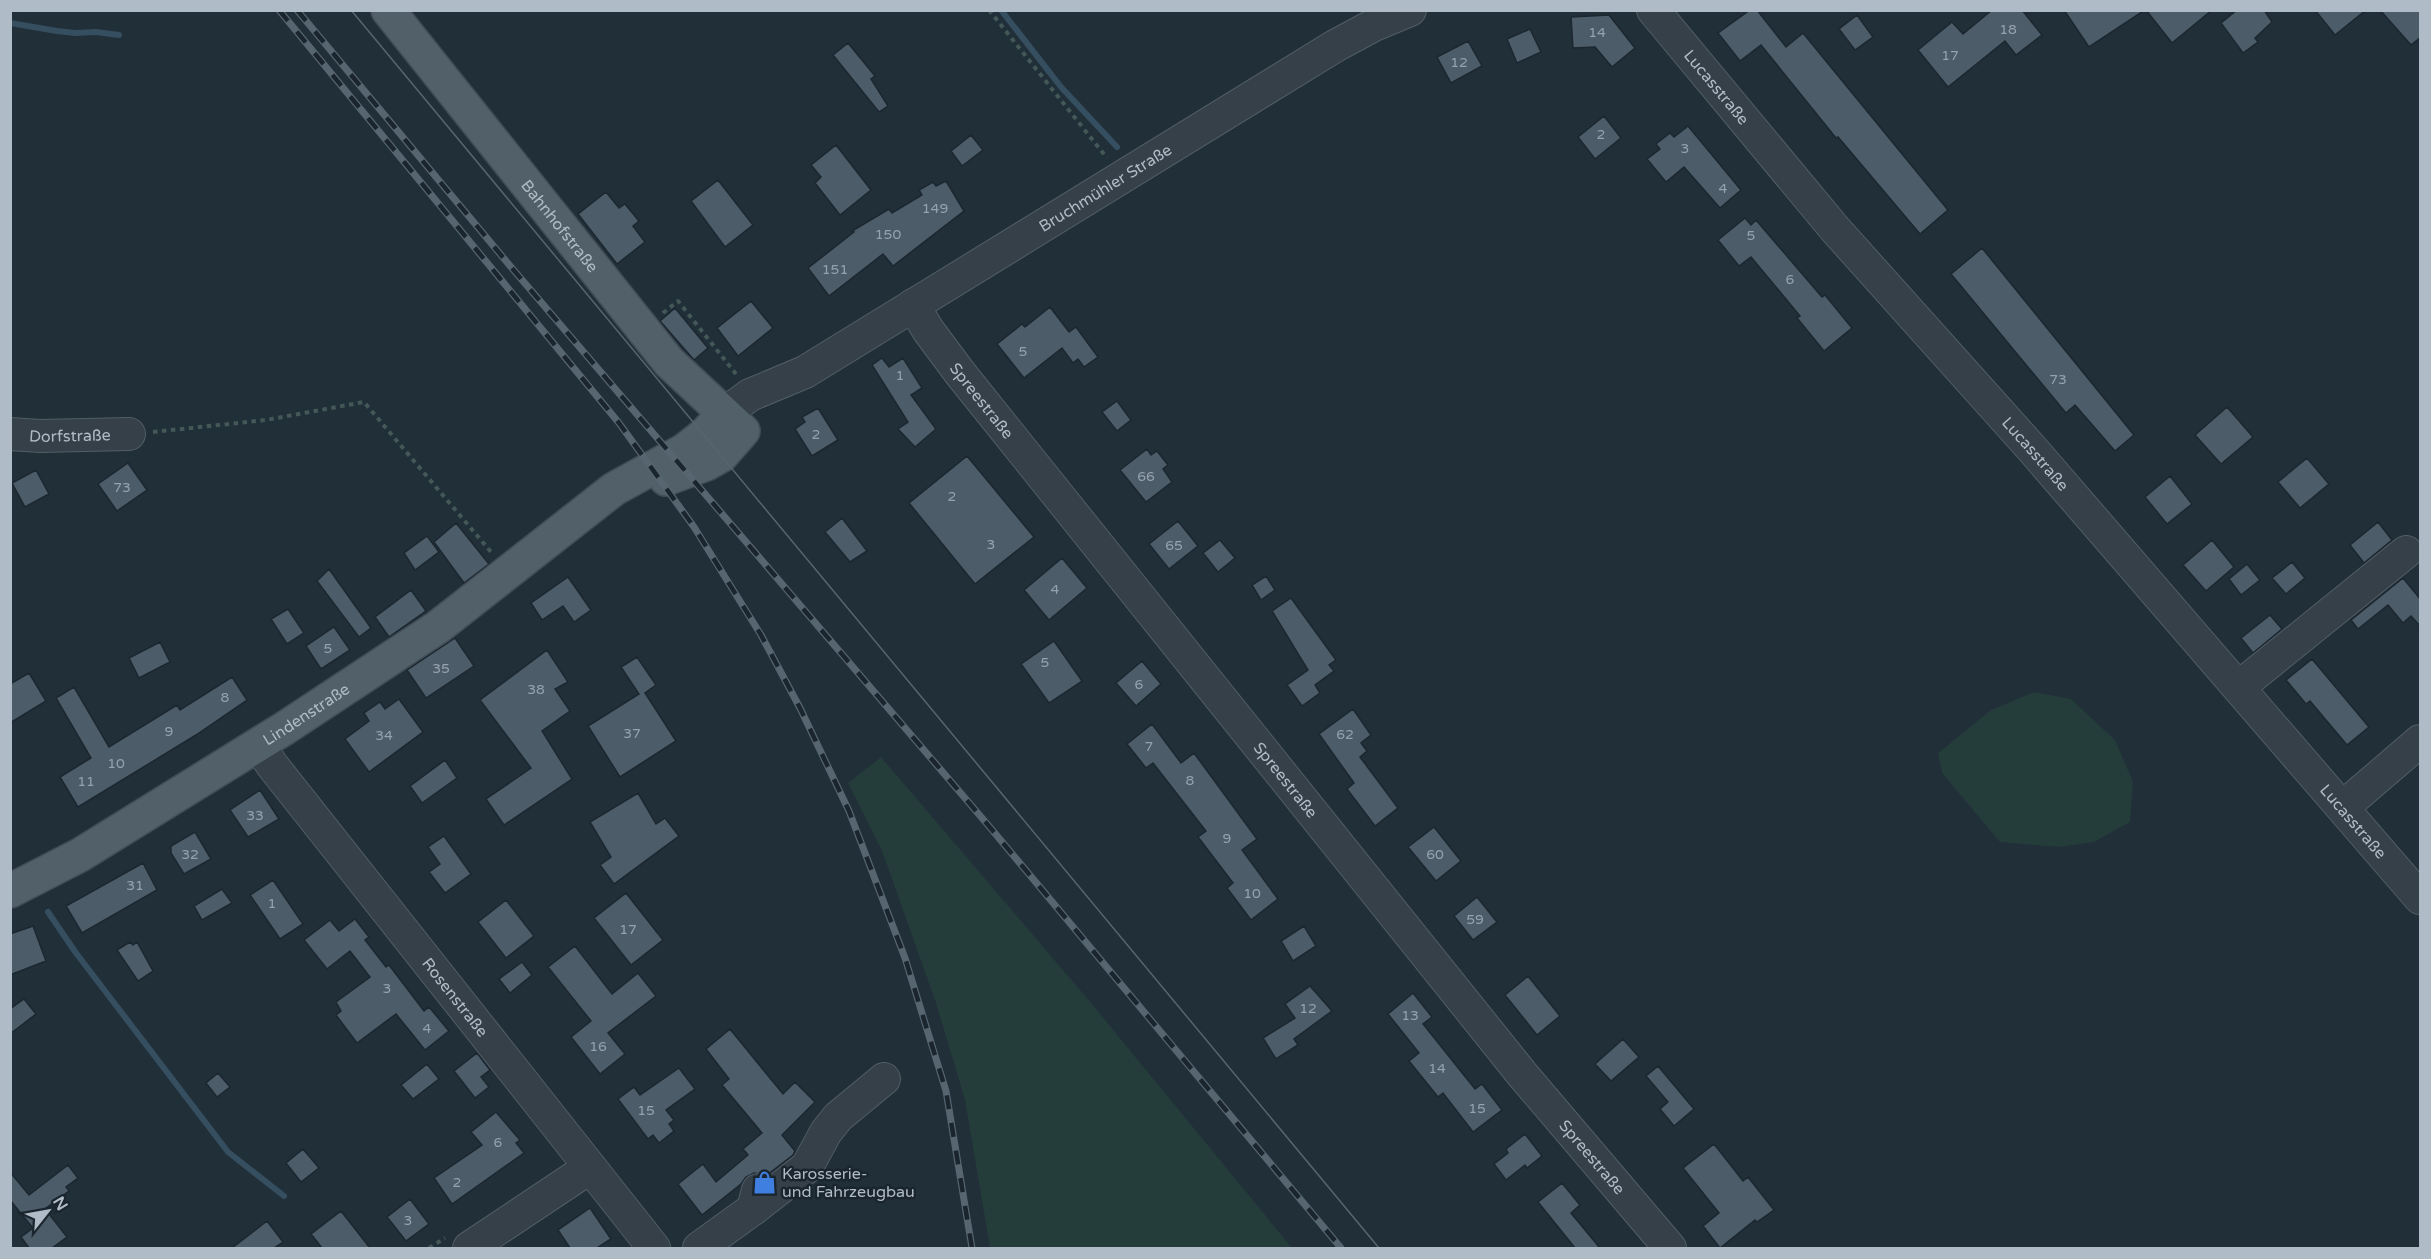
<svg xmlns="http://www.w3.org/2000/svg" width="2431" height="1259" font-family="'Varela Round',sans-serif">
<rect width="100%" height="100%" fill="#212f39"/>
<path fill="#243c3a" d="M2034,692L2071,699L2115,740L2133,782L2130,822L2094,842L2059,847L2000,842L1942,773L1938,753L1991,710Z
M881,757L1092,1004L1292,1248H990L965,1100L936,1003L882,851L848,783Z"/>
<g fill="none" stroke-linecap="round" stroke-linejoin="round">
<path stroke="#354e60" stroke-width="6" d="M1001,10L1061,87L1117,147
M10,23L57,31L75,33L96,32L119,35
M48,912L76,953L228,1152L284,1196"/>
</g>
<path fill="#4c5c68" stroke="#1c2730" stroke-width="1.5" d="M1750,10H1757L1786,47L1803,33L1948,210L1920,234L1838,137L1836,138L1761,45L1740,61L1718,33Z
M1992,10H2022L2042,35L2016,55L2005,41L1948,87L1918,50L1952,22L1963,34Z
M2064,10H2145L2089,47Z
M2146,10H2212L2172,43Z
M2237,10H2264L2272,22L2255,38L2258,42L2243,53L2221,23Z
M2315,10H2366L2335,35Z
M2380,10H2421V37L2411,45Z
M1609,15L1635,48L1612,67L1595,47L1573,48L1571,17Z
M1857,15L1873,37L1855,50L1839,29Z
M1530,29L1541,52L1517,63L1507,39Z
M1468,41L1482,66L1451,83L1437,57Z
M848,43L875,76L871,79L888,106L879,112L833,55Z
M1604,116L1621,138L1595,159L1578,137Z
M1688,126L1741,190L1720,208L1684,167L1666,182L1647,159L1660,149L1656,144L1670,133L1674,137Z
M971,135L983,150L962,166L951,151Z
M836,145L871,190L840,215L815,183L821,177L811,165Z
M718,180L753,225L725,247L691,201Z
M946,181L964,211L893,266L883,254L829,296L808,268L854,232L852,231L889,209L892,213L922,195L919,190L933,182L936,186Z
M606,192L619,208L625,204L639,221L633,226L645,242L617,264L578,214Z
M1745,218L1751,225L1756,220L1822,297L1825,295L1852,328L1824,351L1797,318L1800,316L1751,257L1739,266L1718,240Z
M1982,248L2134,435L2115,451L2075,405L2066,413L1951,274Z
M751,301L773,328L738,356L717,328Z
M1050,307L1069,332L1076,327L1098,357L1084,367L1078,359L1073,363L1062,348L1024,378L997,344L1022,324L1025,327Z
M675,308L708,348L694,360L660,321Z
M882,358L889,367L903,358L922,388L911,395L936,429L915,447L898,429L908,422L872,365Z
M1117,401L1131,420L1117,431L1102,412Z
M2227,407L2253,437L2221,464L2195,435Z
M818,408L838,440L812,456L795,429L805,422L802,417Z
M1147,449L1151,455L1157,451L1168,465L1163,469L1172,482L1146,502L1120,470Z
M967,456L1034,537L975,584L909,503Z
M2307,458L2329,484L2300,508L2278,482Z
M128,463L147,490L117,511L98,484Z
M36,470L49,494L25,507L12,483Z
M2170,476L2192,504L2167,524L2145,497Z
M842,518L867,551L850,562L825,532Z
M1178,521L1198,546L1169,569L1149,544Z
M2378,522L2392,540L2364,563L2350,545Z
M456,523L489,564L464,583L434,542Z
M427,536L439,552L415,570L404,553Z
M1220,540L1235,558L1218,572L1203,553Z
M2212,540L2234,567L2206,591L2183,565Z
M1062,558L1087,588L1049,620L1024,590Z
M2292,562L2305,578L2286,594L2272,578Z
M2247,564L2260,580L2241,595L2229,579Z
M329,569L371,628L359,637L317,581Z
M1266,576L1275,590L1261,600L1252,585Z
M568,577L591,610L574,622L563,606L542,620L531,603Z
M2403,578L2421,600V627L2411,616L2403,623L2388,605L2358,629L2351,620Z
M411,590L426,611L389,637L375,617Z
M1291,598L1336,660L1329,665L1334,671L1315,685L1320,693L1302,706L1287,685L1308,670L1272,611Z
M288,609L304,633L287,644L271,619Z
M2270,615L2282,629L2253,653L2241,638Z
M334,627L350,650L321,669L306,646Z
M455,638L474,666L426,698L407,670Z
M1054,641L1082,681L1049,703L1021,664Z
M160,642L170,662L139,678L129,658Z
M547,650L568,682L555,689L570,711L542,731L572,779L504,825L486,799L531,768L480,700Z
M637,657L656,685L645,693L676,741L620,777L588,726L639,694L621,667Z
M2312,659L2369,727L2347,745L2310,701L2306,704L2286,680Z
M1142,661L1161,684L1136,706L1116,683Z
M29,673L46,701L10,723V684Z
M232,677L247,700L196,735L78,807L60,777L91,758L56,698L74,687L109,747L177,705L180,710Z
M399,699L423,732L369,772L345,739L369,721L364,713L380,702L385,709Z
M1353,709L1371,735L1361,743L1367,751L1360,757L1398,808L1375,826L1347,789L1354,783L1319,734Z
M1152,724L1181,763L1194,753L1257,839L1242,850L1278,899L1251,920L1227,888L1233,883L1198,837L1206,831L1153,763L1146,768L1127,744Z
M445,760L457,778L422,803L410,786Z
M260,790L279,819L248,837L230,810Z
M638,793L656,824L665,818L679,836L614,884L600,865L611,857L590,822Z
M1434,827L1461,861L1436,881L1408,847Z
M195,832L211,859L184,874L171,853V846Z
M444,836L471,874L445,893L429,872L440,864L428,847Z
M143,863L157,890L82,933L66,906Z
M273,880L303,924L280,939L250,895Z
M222,889L232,903L202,920L194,906Z
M626,893L663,940L631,965L594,918Z
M1477,897L1497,922L1473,940L1454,916Z
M506,900L534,936L506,958L478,922Z
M355,919L369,937L365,940L386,967L389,965L424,1011L429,1007L449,1031L425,1050L396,1014L357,1043L336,1015L341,1011L336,1002L370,977L350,951L327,969L304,940L330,920L339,931Z
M33,926L46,961L10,975V934Z
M1304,926L1316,946L1293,961L1281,941Z
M130,942L133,945L137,942L153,971L138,981L117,950Z
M575,946L612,994L638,973L656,996L608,1033L625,1054L600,1074L571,1037L591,1021L548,967Z
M522,962L532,975L510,993L499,979Z
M1528,976L1560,1016L1537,1035L1505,995Z
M1310,986L1332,1011L1294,1039L1298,1045L1276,1059L1263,1038L1295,1018L1285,1004Z
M1413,993L1432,1017L1423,1024L1475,1089L1482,1084L1502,1110L1473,1132L1443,1093L1438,1097L1409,1061L1419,1053L1388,1014Z
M24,999L36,1014L10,1034V1009Z
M730,1029L783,1094L795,1082L815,1102L782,1135L795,1151L793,1155L767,1175L754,1173L746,1177L741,1184L702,1215L678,1184L703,1164L716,1182L748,1155L743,1149L762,1133L722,1085L729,1079L706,1049Z
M1623,1039L1639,1057L1611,1081L1595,1064Z
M477,1053L490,1070L481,1077L489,1087L475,1098L454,1071Z
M427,1064L439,1079L413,1099L401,1085Z
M1658,1066L1694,1109L1674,1126L1660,1109L1668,1102L1646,1076Z
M679,1068L695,1089L666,1110L674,1120L669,1124L674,1131L659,1143L653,1135L648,1139L618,1099L634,1087L640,1095Z
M218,1073L230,1087L217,1097L206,1083Z
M496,1112L520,1140L516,1143L524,1153L452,1204L434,1178L482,1145L471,1132Z
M1525,1134L1542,1156L1527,1168L1525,1165L1506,1180L1494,1164L1508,1153L1506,1149Z
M1714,1144L1743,1181L1748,1177L1774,1210L1757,1222L1755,1220L1720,1248L1703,1226L1719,1213L1683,1168Z
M303,1149L319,1168L301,1182L286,1163Z
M68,1165L78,1178L66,1187L69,1191L45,1209L67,1237L52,1248H29L21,1237L33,1228L10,1200V1172L29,1195Z
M1562,1183L1580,1205L1571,1213L1600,1248H1575L1538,1202Z
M410,1199L429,1224L406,1241L387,1217Z
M590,1208L611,1239L597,1248H570L558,1230Z
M341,1211L370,1248H322L311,1234Z
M267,1221L283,1242L274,1248H232Z"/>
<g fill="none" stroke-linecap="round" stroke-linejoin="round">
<defs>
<g id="minor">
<path id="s1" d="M1653,10L1835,229L2034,451L2420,898"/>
<path id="s2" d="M913,305L928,330L960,373L1522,1074L1670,1248"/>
<path id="s3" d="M724,414L750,395L805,372L1335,46L1374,25L1410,10"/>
<path id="s4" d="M10,434L40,436L129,434"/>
<path d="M2239,687L2406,552"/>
<path id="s5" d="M258,744L272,765L654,1248"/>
<path d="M2343,807L2420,741"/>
<path d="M753,1209L807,1167L826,1132L838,1117L884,1079"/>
<path d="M469,1248L589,1168"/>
<path d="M699,1248L753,1209L758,1190"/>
</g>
<g id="major">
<path id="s6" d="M388,10L669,362L743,431L722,455L706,464L666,479"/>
<path id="s7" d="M10,891L80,855L285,728L438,627L614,489L685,450L704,435L724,414"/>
</g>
</defs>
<use href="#minor" stroke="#525e67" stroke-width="34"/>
<use href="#major" stroke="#414c56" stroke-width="36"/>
<path stroke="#435857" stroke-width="4" stroke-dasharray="4.5 4.5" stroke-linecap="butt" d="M989,10L1107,158
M663,313L678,301L736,374
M153,432L266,420L364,402L491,552
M429,1248L445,1238"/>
<use href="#minor" stroke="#354049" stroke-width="32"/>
<use href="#major" stroke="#526069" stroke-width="33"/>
<path stroke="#566570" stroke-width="1.5" d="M351,10L1379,1248"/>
<defs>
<path id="rail" d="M279,10L619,423L694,527L761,635L800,708L849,811L905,958L946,1091L972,1248
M297,10L511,267L988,825L1341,1248"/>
</defs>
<use href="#rail" stroke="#566570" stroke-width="7"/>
<use href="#rail" stroke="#1a252e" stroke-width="4.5" stroke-dasharray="14" stroke-linecap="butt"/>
</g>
<defs>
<symbol id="shop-bare" viewBox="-9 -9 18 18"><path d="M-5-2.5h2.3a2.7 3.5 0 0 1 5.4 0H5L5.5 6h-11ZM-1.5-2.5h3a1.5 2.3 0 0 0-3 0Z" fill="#3f7fe0" stroke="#1a252e" stroke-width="2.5" paint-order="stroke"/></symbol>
</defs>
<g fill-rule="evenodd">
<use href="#shop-bare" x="748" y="1166" width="33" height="33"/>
</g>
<g text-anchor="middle" stroke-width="5" stroke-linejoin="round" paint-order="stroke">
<g font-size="14" fill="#96a3ae">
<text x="2008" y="34">18</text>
<text x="1597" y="37">14</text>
<text x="1950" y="60">17</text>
<text x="1459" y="67">12</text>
<text x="1601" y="139">2</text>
<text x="1685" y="153">3</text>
<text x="1723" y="193">4</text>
<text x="935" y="213">149</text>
<text x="888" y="239">150</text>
<text x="1751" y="240">5</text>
<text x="835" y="274">151</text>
<text x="1790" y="284">6</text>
<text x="1023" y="356">5</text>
<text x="900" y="380">1</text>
<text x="2058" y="384">73</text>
<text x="816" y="439">2</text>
<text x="1146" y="481">66</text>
<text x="122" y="492">73</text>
<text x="952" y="501">2</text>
<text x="991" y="549">3</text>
<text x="1174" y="550">65</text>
<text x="1055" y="594">4</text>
<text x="328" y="653">5</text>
<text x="1045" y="667">5</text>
<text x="441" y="673">35</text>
<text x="1139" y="689">6</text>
<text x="536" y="694">38</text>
<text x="225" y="702">8</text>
<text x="169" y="736">9</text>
<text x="632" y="738">37</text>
<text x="1345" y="739">62</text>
<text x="384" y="740">34</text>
<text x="1149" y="751">7</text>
<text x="116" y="768">10</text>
<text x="1190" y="785">8</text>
<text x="86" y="786">11</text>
<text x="255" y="820">33</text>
<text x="1227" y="843">9</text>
<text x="190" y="859">32</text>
<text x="1435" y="859">60</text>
<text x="135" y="890">31</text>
<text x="1252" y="898">10</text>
<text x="272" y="908">1</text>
<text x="1475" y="924">59</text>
<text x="628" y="934">17</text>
<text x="387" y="993">3</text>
<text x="1308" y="1013">12</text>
<text x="1410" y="1020">13</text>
<text x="427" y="1033">4</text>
<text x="598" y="1051">16</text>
<text x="1437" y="1073">14</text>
<text x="1477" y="1113">15</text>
<text x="646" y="1115">15</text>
<text x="498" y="1147">6</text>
<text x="457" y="1187">2</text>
<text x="408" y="1225">3</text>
</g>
<g font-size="16" fill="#afbbc6" stroke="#1a252e">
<text dy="6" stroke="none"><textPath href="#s1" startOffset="100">Lucasstraße</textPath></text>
<text dy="6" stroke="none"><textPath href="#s3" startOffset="444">Bruchmühler Straße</textPath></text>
<text dy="6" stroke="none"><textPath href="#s6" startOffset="276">Bahnhofstraße</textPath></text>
<text dy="6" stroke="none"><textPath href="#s2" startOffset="118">Spreestraße</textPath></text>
<text dy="6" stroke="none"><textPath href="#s4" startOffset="60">Dorfstraße</textPath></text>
<text dy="6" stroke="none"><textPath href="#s1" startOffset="586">Lucasstraße</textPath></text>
<text dy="6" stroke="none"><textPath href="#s7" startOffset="345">Lindenstraße</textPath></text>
<text dy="6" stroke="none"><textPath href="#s2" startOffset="604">Spreestraße</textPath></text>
<text dy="6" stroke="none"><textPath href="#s1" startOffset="1072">Lucasstraße</textPath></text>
<text dy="6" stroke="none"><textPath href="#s5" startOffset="321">Rosenstraße</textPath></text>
<text dy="6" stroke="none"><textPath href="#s2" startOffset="1090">Spreestraße</textPath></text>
</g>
<g font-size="16" fill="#afbbc6" stroke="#1a252e" text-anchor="start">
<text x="782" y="1179">Karosserie-<tspan x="782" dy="18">und Fahrzeugbau</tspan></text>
</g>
</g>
<rect width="2431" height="1259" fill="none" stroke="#afbbc6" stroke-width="24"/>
<g transform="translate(48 1211) rotate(59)" stroke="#1a252e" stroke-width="4.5" paint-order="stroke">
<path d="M0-4.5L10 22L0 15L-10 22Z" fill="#afbbc6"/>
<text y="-9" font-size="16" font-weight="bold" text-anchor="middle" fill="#afbbc6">N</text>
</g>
</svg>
